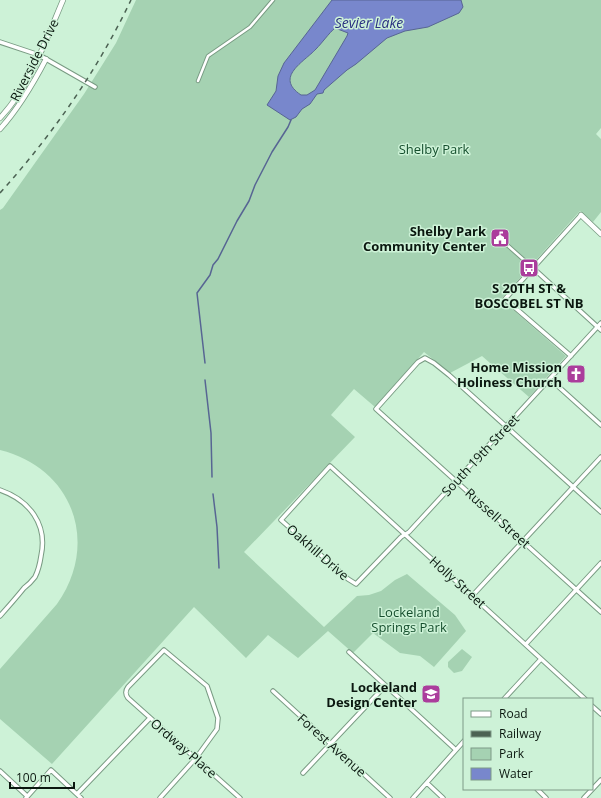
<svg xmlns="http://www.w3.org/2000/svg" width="601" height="798" font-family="'Open Sans',sans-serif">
<rect width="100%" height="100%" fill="#cdf2d7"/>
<path fill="#a5d2b2" d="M136,0H601V128L596,134L601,139V212L593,222L580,211L501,299L566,356L529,397L482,356L450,373L424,352L375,407L354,389L331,415L355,437L244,552L324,627L357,596L369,595L381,591L395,580L407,574L455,615L466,631L434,667L420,656L400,653L373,633L353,653L328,631L298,658L268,635L246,658L194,607L52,764L0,719V669L57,604C100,543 73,468 0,450V210L3,208L84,94L116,43Z
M462,649L472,657L462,671L454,673L448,667V662Z"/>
<path fill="#7887cc" stroke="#576593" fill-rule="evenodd" d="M332,0H461L463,7L459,13L428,27L405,31L387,38L356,64L347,70L324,90L323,93L317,94L310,104L302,109L296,117L290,120L267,105L276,91L278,76L284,63ZM335,28L348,33L347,36L315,90L307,95H301C274,77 304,62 316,49C322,43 329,33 335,28Z"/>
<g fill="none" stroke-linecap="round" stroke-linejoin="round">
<path stroke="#576593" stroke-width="1.5" d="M205,363L197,293L210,275L213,265L218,259L237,221L249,201L255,185L272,152L288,127L291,120
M205,380L211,433L212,477
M213,494L217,527L219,568"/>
<defs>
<path id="pedestrian" d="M198,81L208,56L250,27L273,0
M506,244L533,268"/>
<path id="minor" d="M0,42L39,55L95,87
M533,268L601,330
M571,356L505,299L581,215
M550,379L601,425
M0,490C29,500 48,524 41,556C40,563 38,571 35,577C32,581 28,585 24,588C16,598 8,607 0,616
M601,512L449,375L434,363L425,358L418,362L376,409L601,612
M473,595L601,457
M526,644L601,563
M349,652L456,750
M273,691L390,798
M504,699L541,659
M585,699C500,621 415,544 330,466L281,520L348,579L356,584L401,537L409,532L601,323
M592,706L601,714
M0,771L27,796
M303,773L385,686
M427,783L443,798
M537,789L546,798
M77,794L150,718
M26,798L51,770L81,798
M160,798L196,758L217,729L218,718L207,686L164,650L128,687C125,691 125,694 128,698L240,798
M413,798L464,741
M584,798L601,780"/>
<path id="tertiary" d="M0,118C30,86 46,40 63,0
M0,129C19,108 33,84 46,59
M581,215L601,234"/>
</defs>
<use href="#pedestrian" stroke="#799b83" stroke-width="4.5"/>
<use href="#minor" stroke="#799b83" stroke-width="5.5"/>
<use href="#tertiary" stroke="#799b83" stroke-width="6"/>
<use href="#pedestrian" stroke="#fff" stroke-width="2.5"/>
<use href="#minor" stroke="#fff" stroke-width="3.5"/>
<use href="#tertiary" stroke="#fff" stroke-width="4.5"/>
<path stroke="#4c6253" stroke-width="1.5" stroke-dasharray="5 5" stroke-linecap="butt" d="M0,193C53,134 97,71 131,0"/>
</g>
<defs>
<symbol id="civic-square" viewBox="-11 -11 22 22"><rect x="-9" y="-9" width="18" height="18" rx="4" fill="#ab3d9c" stroke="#cdf2d7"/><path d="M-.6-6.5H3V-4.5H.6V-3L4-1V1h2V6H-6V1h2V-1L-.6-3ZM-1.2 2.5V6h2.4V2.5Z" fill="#fff"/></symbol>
<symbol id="bus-square" viewBox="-11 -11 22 22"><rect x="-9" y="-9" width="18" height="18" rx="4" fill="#ab3d9c" stroke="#cdf2d7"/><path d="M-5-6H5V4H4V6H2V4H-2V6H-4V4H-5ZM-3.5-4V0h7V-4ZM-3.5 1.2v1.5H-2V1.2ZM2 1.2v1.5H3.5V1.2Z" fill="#fff"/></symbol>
<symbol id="church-square" viewBox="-11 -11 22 22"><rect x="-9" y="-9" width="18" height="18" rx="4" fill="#ab3d9c" stroke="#cdf2d7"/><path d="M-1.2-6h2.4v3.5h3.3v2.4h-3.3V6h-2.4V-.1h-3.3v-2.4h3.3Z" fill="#fff"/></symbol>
<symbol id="school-square" viewBox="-11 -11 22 22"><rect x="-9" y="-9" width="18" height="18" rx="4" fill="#ab3d9c" stroke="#cdf2d7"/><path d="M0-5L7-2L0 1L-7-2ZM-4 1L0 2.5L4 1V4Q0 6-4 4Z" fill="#fff"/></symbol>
</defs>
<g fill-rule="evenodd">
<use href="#civic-square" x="489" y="227" width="22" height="22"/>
<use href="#bus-square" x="518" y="257" width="22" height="22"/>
<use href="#church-square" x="565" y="363" width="22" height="22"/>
<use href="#school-square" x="420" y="683" width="22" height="22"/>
</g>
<g text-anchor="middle" stroke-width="3" stroke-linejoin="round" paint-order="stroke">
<g font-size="13" fill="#0a170f" stroke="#cdf2d7">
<text transform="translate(34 60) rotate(-63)" y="5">Riverside Drive</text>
<text transform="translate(480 455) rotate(-47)" y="5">South 19th Street</text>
<text transform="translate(498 518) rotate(42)" y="5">Russell Street</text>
<text transform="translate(318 552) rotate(41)" y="5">Oakhill Drive</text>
<text transform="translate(458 582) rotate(42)" y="5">Holly Street</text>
<text transform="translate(332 745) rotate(42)" y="5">Forest Avenue</text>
<text transform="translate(184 748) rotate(41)" y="5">Ordway Place</text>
</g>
<g font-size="13" fill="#154e2d" stroke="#cdf2d7">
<text x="434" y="154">Shelby Park</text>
<text x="409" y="617">Lockeland<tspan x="409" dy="15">Springs Park</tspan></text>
</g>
<g font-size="13" font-weight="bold" fill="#0a170f" stroke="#cdf2d7" text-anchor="end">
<text x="486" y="236">Shelby Park<tspan x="486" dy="15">Community Center</tspan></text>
<text x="529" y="293" text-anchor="middle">S 20TH ST &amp;<tspan x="529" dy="15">BOSCOBEL ST NB</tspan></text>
<text x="562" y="372">Home Mission<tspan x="562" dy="15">Holiness Church</tspan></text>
<text x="417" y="692">Lockeland<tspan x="417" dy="15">Design Center</tspan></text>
</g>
<g font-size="14" font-style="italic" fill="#292f81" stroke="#cdf2d7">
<text x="369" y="28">Sevier Lake</text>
</g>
</g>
<rect x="463" y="698" width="130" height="92" fill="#cdf2d7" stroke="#7f9a87"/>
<rect x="471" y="711" width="20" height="6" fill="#ffffff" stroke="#7f9a87"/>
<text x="499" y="718" font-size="12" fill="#0a170f">Road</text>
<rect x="471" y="731" width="20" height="6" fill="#4c6253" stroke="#7f9a87"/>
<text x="499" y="738" font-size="12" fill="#0a170f">Railway</text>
<rect x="471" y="748" width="20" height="12" fill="#a5d2b2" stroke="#7f9a87"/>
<text x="499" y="758" font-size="12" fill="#0a170f">Park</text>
<rect x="471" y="768" width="20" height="12" fill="#7887cc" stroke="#7f9a87"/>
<text x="499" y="778" font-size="12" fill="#0a170f">Water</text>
<path d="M10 782v6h64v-6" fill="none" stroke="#0a170f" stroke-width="2"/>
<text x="16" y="782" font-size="12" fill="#0a170f" stroke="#cdf2d7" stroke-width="3" paint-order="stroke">100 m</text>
</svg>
